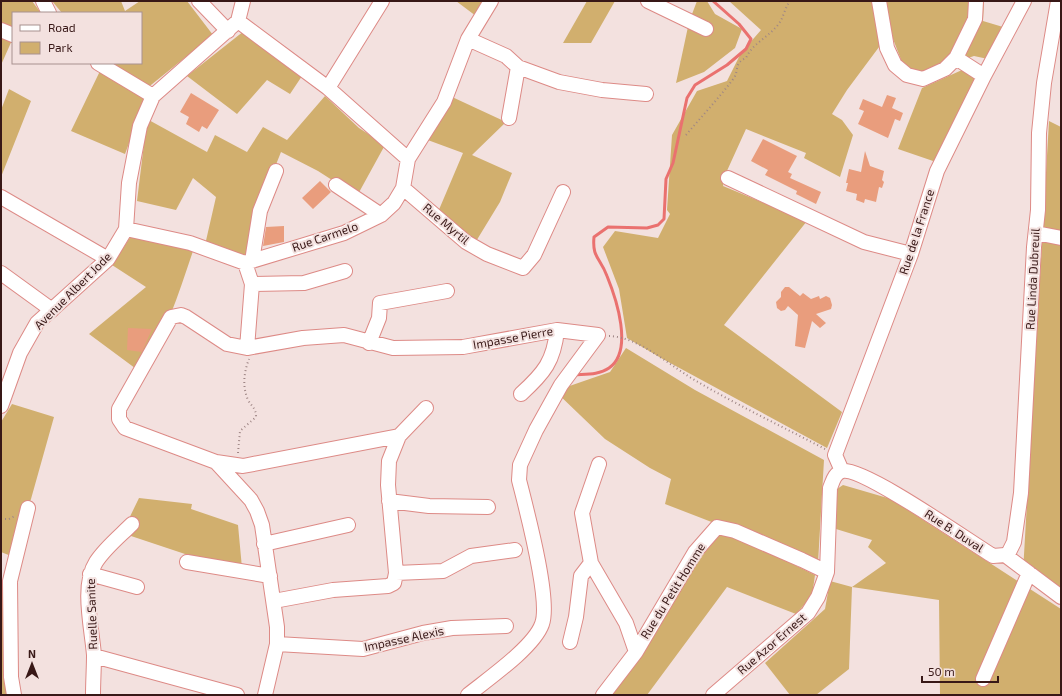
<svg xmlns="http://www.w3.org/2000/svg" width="1062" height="696" font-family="'Exo 2',sans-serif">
<rect width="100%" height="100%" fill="#f3e1df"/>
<path fill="#d1af6e" d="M1,1H32L41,13H13V38L1,65Z
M52,1H121L125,11L140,1H187L213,35L146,89L113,63H141V13H62Z
M456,1H486L476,16Z
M587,1H615L591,43H563Z
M697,1H707L715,14L742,29L735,48L704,72L676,83L689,22Z
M729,1H879L882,43L847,90L832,114L842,120L853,135L840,177L804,158L806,153L746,129L726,173L723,186L807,221L724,325L842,412L827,448L661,358L627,338L619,289L603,247L615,231L658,238L670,214L667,210L672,135L697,91L727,81L741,53L761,30Z
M886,1H984L983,21L1003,27L988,59L974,56L959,61L923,80L907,75L893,39Z
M244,31L302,76L290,94L267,80L237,114L187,76Z
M962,70L976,78L936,162L898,149L922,88Z
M100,71L146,97L125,154L71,131Z
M9,89L31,101L1,177V110Z
M325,96L359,128L385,145L357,196L318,171L281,152L257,212L248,260L205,245L216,197L193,178L176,210L137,201L147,119L207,152L215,135L247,152L263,127L287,140Z
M450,96L506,122L472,155L512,173L500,202L475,243L438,212L463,153L425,139Z
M1049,121L1061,127V597L1023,572Z
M131,236L193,251C179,293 165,335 143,374L89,334L146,287L112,265Z
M626,348L695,390L824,460L818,563L665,504L671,479L650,468L605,439L555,391L610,372Z
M12,404L54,417L31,499L11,556L1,552V422Z
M843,485L891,499L1061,609V695H940L939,600L852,587L849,669L816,695H790L765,663L825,609L830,581L852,587L886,563L868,547L872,540L836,529L837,489Z
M139,498L192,504L191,509L238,525L242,568H227L122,533Z
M730,533L815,575L812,596L796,614L727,587L647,695H608L716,536Z
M1,581L8,582L9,695H1Z"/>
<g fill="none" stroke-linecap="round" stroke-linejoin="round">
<path stroke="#ea716f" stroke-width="3" d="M574,375C585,374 599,375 609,368C634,351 616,298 607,276C600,257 592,258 594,237L608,227L647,228L658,225L664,219L666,179L673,163L687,98L695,85L727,65L746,49L751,39L739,24L713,1"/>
</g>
<path fill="#e99d7d" d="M191,93L219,110L207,129L202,126L199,132L186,124L189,117L180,112Z
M887,95L896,98L892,108L903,113L900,121L895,119L888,138L858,124L864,111L859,109L863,99L882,107Z
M763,139L797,156L788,172L792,174L790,178L821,192L816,204L796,194L797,191L765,175L768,170L751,161Z
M865,151L870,166L884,171L882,180L884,182L882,188L879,187L876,202L865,199L864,203L856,200L857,194L846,191L848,183H846L849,169L861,172Z
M320,181L331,192L313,209L302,198Z
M284,226V242L263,246L266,227Z
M785,287H789L800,296L803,293L811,299L819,296L820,299L826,296L830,298L832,305L831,309L816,314L826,323L820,328L812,321L805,348L795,346L798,315L788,306L785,310L781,311L777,308L776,302L781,297V292Z
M128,328L152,329L142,352L127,350Z"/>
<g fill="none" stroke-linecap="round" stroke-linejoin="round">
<defs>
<path id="minor" d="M43,1L49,13
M199,1L228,31
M648,1L706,29
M879,1L887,48L895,65L907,75L923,79L945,69L956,58L975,19L976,1
M238,21L328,88L408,159
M1,30L13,35
M468,39L506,56L518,67L509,118
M956,58L984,76
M98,63L153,96
M518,67L559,82L602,90L646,94
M328,88L382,1
M728,178L864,242L911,254
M336,185L381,215
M403,188L466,242L487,254L523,268L534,255L563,192
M1,197L108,259
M126,229L190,243L245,263L344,233L381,215L394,203L403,188L408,159L444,102L468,39L491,1
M1036,233L1061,238
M252,261L260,211L276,171
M245,263L252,284L247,348L303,338L344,335L393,348L463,347L557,330L598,335L561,385L536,430L520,465L519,480C526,508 551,600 542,624C534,647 488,679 468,695
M1,273L52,310
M252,284L304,283L345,271
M369,343L379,318L380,303L447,291
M247,348L227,344L186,317L181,315L171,317L119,409V419L125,428L216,462L251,500L257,511L262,525L277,627V644L265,695
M521,394C544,373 554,361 557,330
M1,406L20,353L37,323L108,259L126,229L129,183L140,126L153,96L238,21L243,1
M399,436L389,461L388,485L396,573L443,571L471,556L515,550
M216,462L243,466L399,436L426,408
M599,464L582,513L591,563L626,623L636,652
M842,471L835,455L911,254L937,171L984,76L1024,1
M389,501L429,506L488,507
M264,544L348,525
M1005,555L1061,597
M187,562L270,576
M90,574L137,587
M274,601L333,590L388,586L394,583L396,573
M570,642L576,617L581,576L591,563
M277,644L363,649L423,633L452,628L506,626
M94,656L237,695
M983,679L1029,573
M14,695L11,677L10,581L28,508
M93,695C93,682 94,668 94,655C92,629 81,585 96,562C105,548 120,536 132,524
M603,695L636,652L695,552L717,527L735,531L802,560L827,572
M713,695L808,613L818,597L827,572L830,488C833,481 834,474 842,471C862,466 970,542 993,556L1005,555L1009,552L1014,542L1021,493L1034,247L1038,210L1039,133L1044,83L1058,1"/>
</defs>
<use href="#minor" stroke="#dd8a86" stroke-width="16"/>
<path stroke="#9f8685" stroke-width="2" stroke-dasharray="1 3" stroke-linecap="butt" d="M686,135C702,116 719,98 734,78C739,70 734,63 746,58C752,44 767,38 777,26C784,18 784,9 790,1
M609,336C640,337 671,367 698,382C739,406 783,427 825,449
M238,453L240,431L256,417C256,408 252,407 248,400C242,386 244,372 249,359
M1,519H9L15,516"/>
<use href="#minor" stroke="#fff" stroke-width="14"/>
</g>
<g text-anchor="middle" stroke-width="4" stroke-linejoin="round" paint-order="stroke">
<g font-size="12" fill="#381817" stroke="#f3e1df">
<text transform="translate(446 224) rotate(40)" y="4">Rue Myrtil</text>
<text transform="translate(917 232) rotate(-72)" y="4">Rue de la France</text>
<text transform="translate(325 237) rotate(-19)" y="4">Rue Carmelo</text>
<text transform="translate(1033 279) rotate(-87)" y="4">Rue Linda Dubreuil</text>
<text transform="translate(73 291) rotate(-45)" y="4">Avenue Albert Jode</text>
<text transform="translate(513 338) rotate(-10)" y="4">Impasse Pierre</text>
<text transform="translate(954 531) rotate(33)" y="4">Rue B. Duval</text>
<text transform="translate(673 591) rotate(-58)" y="4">Rue du Petit Homme</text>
<text transform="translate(92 614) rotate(-92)" y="4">Ruelle Sanite</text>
<text transform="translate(404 639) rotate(-12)" y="4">Impasse Alexis</text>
<text transform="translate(772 644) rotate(-41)" y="4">Rue Azor Ernest</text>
</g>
</g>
<rect width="1062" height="696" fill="none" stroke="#381817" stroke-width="4"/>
<rect x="12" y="12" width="130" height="52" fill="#f3e1df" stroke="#a8918f"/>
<rect x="20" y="25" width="20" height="6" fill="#ffffff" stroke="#a8918f"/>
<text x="48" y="32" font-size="12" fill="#381817">Road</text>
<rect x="20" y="42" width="20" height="12" fill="#d1af6e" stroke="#a8918f"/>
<text x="48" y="52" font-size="12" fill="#381817">Park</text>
<g transform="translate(32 664)" stroke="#f3e1df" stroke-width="3" paint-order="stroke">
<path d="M0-3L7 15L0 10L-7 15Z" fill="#381817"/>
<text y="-6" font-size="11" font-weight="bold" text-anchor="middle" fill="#381817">N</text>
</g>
<path d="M922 676v6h76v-6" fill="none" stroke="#381817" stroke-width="2"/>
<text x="928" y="676" font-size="12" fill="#381817" stroke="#f3e1df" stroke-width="3" paint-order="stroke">50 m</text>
</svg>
